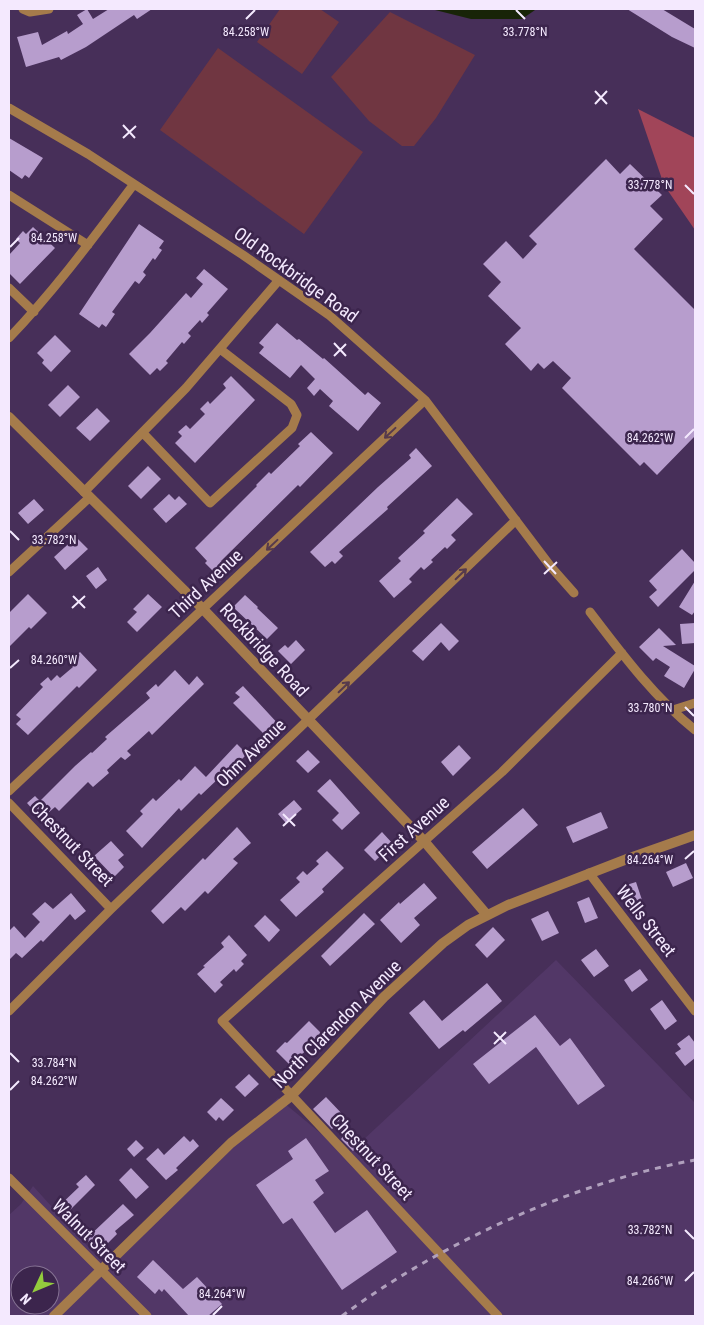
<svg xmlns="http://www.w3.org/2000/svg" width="704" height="1325" font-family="'Roboto Condensed',sans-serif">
<rect width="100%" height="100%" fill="#472f59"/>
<path fill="#523767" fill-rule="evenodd" d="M556,960L695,1103V1316H9V1215L21,1204L33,1186L102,1262L278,1098L347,1155ZM20,1275H50V1305H20Z"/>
<path fill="#703641" d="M280,9H320L339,22L302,74L257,42Z
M390,12L475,55L436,118L414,146H402L369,121L331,77Z
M218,48L363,152L304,234L160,130Z"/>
<path fill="#a14559" d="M638,109L695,138V230L664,185Z"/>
<path fill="#182408" d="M431,9H535V10L522,19H471Z"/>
<path fill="#b79dcd" d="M87,9L93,19L109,9H152L137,19L134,15L86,47L61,60L59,57L26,67L17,37L38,32L42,45L67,31L68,34L83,24L77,15Z
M627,9H662L695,29V48L672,37Z
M9,138L43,158L29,178L25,175L22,179L9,170Z
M606,159L620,174L630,164L662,195L650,206L663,219L634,249L695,310V436L657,475L644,462L640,466L562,388L571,378L553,361L544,369L538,363L531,371L505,344L521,328L488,296L501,282L483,264L506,241L523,259L537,244L529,236Z
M139,224L164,241L159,248L162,250L155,260L153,258L143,272L146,275L139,284L135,281L112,312L115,314L106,327L102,324L99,328L79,314Z
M33,227L55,248L20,284L9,273V255L20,243L16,239L23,231L26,234Z
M204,269L228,289L207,313L209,315L202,323L200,320L188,333L191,336L184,344L182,342L166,361L168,363L160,371L157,368L150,375L129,354L150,333L186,293L191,298L203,284L196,278Z
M277,323L297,340L299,339L323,359L324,358L365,395L368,392L381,403L358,431L329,406L333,401L320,389L314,396L307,388L315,379L301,365L290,378L259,353L264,347L259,343Z
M55,335L71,351L51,372L42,363L44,360L37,353Z
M231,376L255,400L195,463L175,443L182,436L178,432L186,425L190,429L205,414L200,409L208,401L210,404L226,388L223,384Z
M68,385L80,397L60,417L48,405Z
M97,408L110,421L90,441L76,428Z
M311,432L333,453L300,487L298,485L221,561L223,563L214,572L205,563L207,561L195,548L257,486L256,485L269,472L271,474L300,446L298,444Z
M416,448L432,466L387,507L388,509L339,552L343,556L335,564L332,561L325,567L310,552L378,487L411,458L409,455Z
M148,466L161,479L141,499L128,486Z
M169,494L175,500L179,496L187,504L166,523L153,509Z
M457,498L473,514L451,535L456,540L447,549L445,547L431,560L433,562L424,570L421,567L409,579L412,582L394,598L379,581L401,561L398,558L425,533L423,531Z
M34,499L44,510L28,524L18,513Z
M76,537L88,549L65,570L54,557Z
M682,549L695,563V570L658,607L649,597L657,590L649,581Z
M98,567L107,580L96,589L86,576Z
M695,581V611L692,615L679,607Z
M28,594L47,613L31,629L29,627L9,647V613Z
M148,594L162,607L137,632L127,622L137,612L133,609Z
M245,595L258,607L257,608L278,628L267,639L233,607Z
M441,623L459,641L449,651L441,642L423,661L412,651Z
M695,623V643L682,644L680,624Z
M659,628L676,645L663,646L695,666V669L684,688L664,676L670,667L656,658L653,661L639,647Z
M296,640L305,650L291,664L278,651L285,645L288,648Z
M80,652L97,670L79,688L77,686L28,735L16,724L21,719L16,715L43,687L40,684L48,677L51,681L57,675L60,678L73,667L69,662Z
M175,670L189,685L197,676L204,684L152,735L149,731L127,751L131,755L125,760L121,757L107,770L109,773L93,787L88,782L59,811L55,807L41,819L27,803L35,796L40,801L75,766L91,752L92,753L107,739L105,737L150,698L146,693L156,684L158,687Z
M243,686L281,727L269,739L233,703L240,697L235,693Z
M237,744L247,754L229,772L233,776L227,783L220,777L201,795L199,793L181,811L179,808L142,848L126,831L143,814L140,811L153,798L156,801L179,779L181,781L195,766L206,777Z
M459,745L471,758L453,776L441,762Z
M308,750L320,762L308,773L296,761Z
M330,779L360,813L342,830L332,820L339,813L317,791Z
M294,800L302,809L286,823L278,814Z
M523,808L538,825L487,869L472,852Z
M601,812L608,828L573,843L566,827Z
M237,827L251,843L233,859L238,863L208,894L205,891L185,911L181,907L163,924L151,911L203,858L205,860Z
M382,832L393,844L375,861L364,850Z
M111,841L124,855L118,860L124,867L114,877L94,856Z
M327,851L344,868L322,889L324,892L296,917L280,900L300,882L296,878L303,871L307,875L319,864L316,861Z
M686,863L693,878L673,887L666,872Z
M636,882L643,903L627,908L620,887Z
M424,883L437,898L414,918L420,925L401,943L380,920L399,902L400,904Z
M71,893L86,911L75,920L70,914L43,942L41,940L22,958L16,953L9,960V931L14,926L25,938L40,922L32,914L45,902L53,909Z
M589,897L598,918L585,923L577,902Z
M548,911L559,933L542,941L531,919Z
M364,913L375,924L330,966L321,956Z
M265,915L280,930L269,942L254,926Z
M493,927L505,940L487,958L475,945Z
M229,935L247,955L241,961L244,964L236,972L234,969L220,982L223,985L215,993L197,974L205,967L203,966L224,947L221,943Z
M596,949L609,966L594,977L581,960Z
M640,969L648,980L632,992L624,980Z
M487,983L502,1001L465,1032L463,1030L439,1049L409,1013L424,1000L442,1021Z
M662,1000L677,1021L665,1030L650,1009Z
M535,1015L560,1046L570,1038L605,1086L578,1105L536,1047L489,1084L473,1064Z
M309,1021L323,1035L290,1065L276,1051L285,1042L287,1043Z
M689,1035L695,1043V1058L685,1066L675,1053L681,1049L677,1044Z
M249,1074L259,1084L245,1097L235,1087Z
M326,1097L345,1117L332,1129L313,1109Z
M221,1098L234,1110L223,1121L219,1117L216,1121L207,1112Z
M345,1134L357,1147L353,1151L341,1139Z
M184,1136L190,1142L193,1139L199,1146L176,1168L178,1170L166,1180L146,1159L158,1148L164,1155Z
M306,1138L329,1171L315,1180L324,1193L313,1202L335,1233L367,1210L397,1252L342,1290L292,1218L283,1224L256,1185L293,1159L288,1151Z
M136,1140L144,1148L134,1157L127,1149Z
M131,1168L149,1187L136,1199L119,1180Z
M86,1175L95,1185L64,1216L57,1208L79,1187L76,1184Z
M123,1204L134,1215L115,1231L117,1234L108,1243L106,1240L96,1249L86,1239Z
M153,1260L183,1289L197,1277L222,1304L208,1316H189L164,1289L162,1292L159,1289L155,1294L137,1277Z"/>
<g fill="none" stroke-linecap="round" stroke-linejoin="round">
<path stroke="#a57b4b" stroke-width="9" d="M23,9L30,12L49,9
M9,108L88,154L243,255L329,315L425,400L551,567L574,593
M9,195L88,245
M9,288L34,312
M9,338C55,290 94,237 134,184
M143,433L210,503L292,428L297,415L291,404L220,349
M84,492L186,388L279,280
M9,572L90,497
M590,612C622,654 654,697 695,730
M673,710L695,703
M9,791L425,400
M9,803L111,909
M589,873L695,1011
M9,1011L111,909L516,520
M9,1178L147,1316
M498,1316L222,1021L502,772L622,653"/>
<path stroke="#a57b4b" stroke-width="10" d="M9,417L203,609L424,841L487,915
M54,1316L231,1143L291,1096L384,997L443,943L468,925L508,905L627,859L695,835"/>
<path stroke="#b0a0bd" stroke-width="3" stroke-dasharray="6 6" stroke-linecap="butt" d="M342,1316C440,1243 575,1182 695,1160"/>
</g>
<defs><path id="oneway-shaft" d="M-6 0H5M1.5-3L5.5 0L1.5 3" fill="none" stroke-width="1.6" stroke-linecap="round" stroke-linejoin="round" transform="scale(1.25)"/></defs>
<g stroke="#563a4c">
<use href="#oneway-shaft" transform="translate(390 433) rotate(137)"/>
<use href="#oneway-shaft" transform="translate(272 545) rotate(137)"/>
<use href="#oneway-shaft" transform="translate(461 574) rotate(-44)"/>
<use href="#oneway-shaft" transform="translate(344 687) rotate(-44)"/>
</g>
<path fill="none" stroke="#f4e9fe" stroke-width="2" d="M516,10L525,19M246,19L255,10M595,91L607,104M595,104L607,91M123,125L135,138M123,138L136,126M685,185L694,194M10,247L19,238M334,343L346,356M334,356L346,344M685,438L694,429M10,531L19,540M544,561L556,574M544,574L557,562M73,596L85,608M72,608L85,596M10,668L19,660M685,707L694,716M283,814L295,826M283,826L296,814M685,859L694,851M494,1032L506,1044M494,1044L506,1032M10,1053L19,1062M10,1090L19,1081M685,1230L694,1239M685,1281L694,1272M213,1315L222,1306"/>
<g text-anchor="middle" stroke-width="5" stroke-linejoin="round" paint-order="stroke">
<g font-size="18" fill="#f4e9fe" stroke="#3c254d">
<text transform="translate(296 275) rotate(36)" y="6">Old Rockbridge Road</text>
<text transform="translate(206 584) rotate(-43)" y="6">Third Avenue</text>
<text transform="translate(264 650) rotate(47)" y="6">Rockbridge Road</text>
<text transform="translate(251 753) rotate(-44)" y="6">Ohm Avenue</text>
<text transform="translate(414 829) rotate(-42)" y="6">First Avenue</text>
<text transform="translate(72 844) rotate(46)" y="6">Chestnut Street</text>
<text transform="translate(646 921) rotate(52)" y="6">Wells Street</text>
<text transform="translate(337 1024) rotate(-45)" y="6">North Clarendon Avenue</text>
<text transform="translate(372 1157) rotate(47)" y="6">Chestnut Street</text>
<text transform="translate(89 1236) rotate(45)" y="6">Walnut Street</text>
</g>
</g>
<g font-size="12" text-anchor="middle" fill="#f4e9fe" stroke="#3c254d" stroke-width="5" stroke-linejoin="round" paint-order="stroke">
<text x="246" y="36">84.258°W</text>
<text x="525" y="36">33.778°N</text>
<text x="650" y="189">33.778°N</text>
<text x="54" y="242">84.258°W</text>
<text x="650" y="442">84.262°W</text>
<text x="54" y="544">33.782°N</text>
<text x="54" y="664">84.260°W</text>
<text x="650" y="712">33.780°N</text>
<text x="650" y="864">84.264°W</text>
<text x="54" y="1067">33.784°N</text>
<text x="54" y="1085">84.262°W</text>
<text x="650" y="1234">33.782°N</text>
<text x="650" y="1285">84.266°W</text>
<text x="222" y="1298">84.264°W</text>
</g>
<rect width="704" height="1325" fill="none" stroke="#f4e9fe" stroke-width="20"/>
<g transform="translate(35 1290) rotate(226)"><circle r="24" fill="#3c254d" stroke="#867394"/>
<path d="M0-4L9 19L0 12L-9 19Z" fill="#93cc3d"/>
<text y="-8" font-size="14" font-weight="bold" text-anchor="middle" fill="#f4e9fe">N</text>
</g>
</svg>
